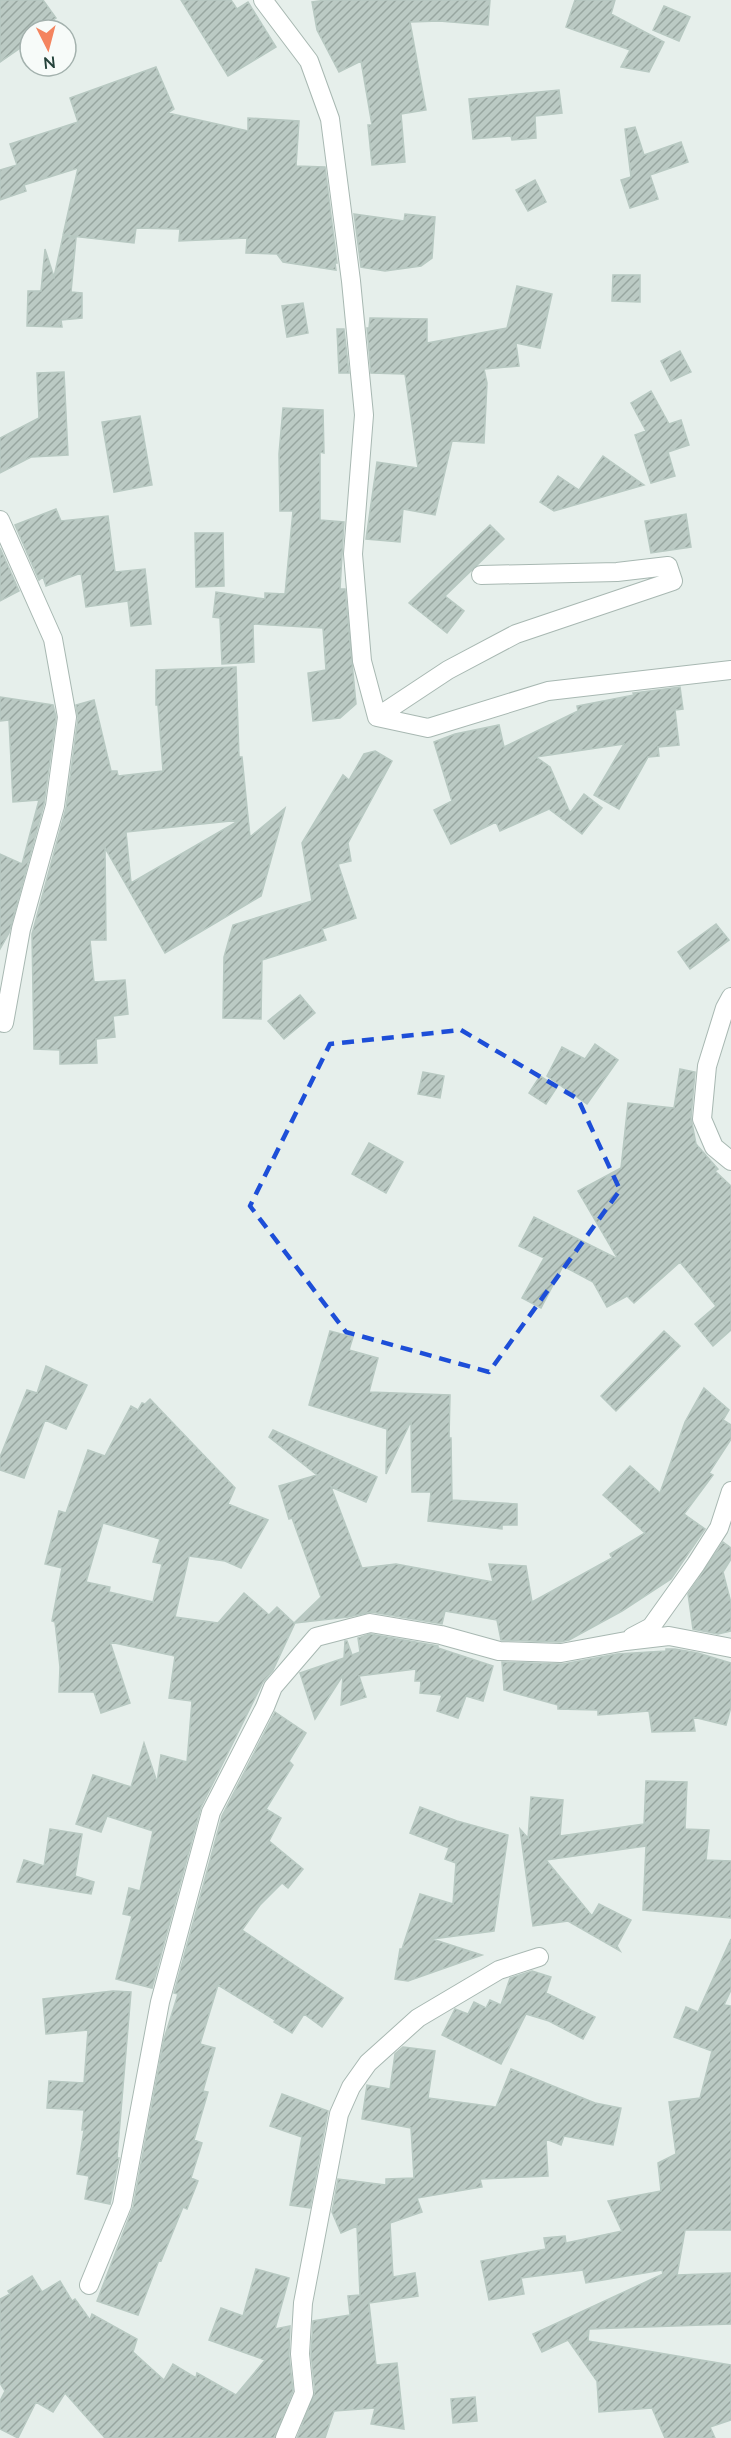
<svg xmlns="http://www.w3.org/2000/svg" width="731" height="2438" font-family="Lato,sans-serif">
<defs>
<pattern id="building-hatch" width="6" height="6" patternUnits="userSpaceOnUse" patternTransform="scale(1.5)"><rect width="6" height="6" fill="#bbcac4"/><path d="M-1 1l2-2M0 6l6-6M5 7l2-2" fill="none" stroke="#98a6a0"/></pattern>
</defs>
<rect width="100%" height="100%" fill="#e6efeb"/>
<path fill="url(#building-hatch)" stroke="#b8c9c2" stroke-width="1.5" fill-rule="evenodd" d="M0,0H43L56,18L38,30H30V36L24,40L26,44L0,62Z
M181,0H231L237,9L248,2L276,47L228,76Z
M326,0H490L488,25L439,21L410,22L426,110L401,114L405,162L372,165L368,125H372L361,61L339,72L317,30L312,2Z
M575,0H615L611,14L664,42L649,72L621,67L630,50L566,27Z
M664,6L690,17L679,41L653,30Z
M156,67L174,109L168,113L248,131V118L299,121L296,166L325,167L337,263H335L336,270L283,262L277,254L246,253L247,238L179,241L180,229L136,228L134,243L63,235L78,168L24,185L26,191L0,200V170L17,165L10,144L78,122L70,98Z
M559,90L562,113L535,116L536,138L512,140L511,136L473,139L469,99Z
M635,127L644,155L681,142L688,162L650,175L658,199L630,208L621,180L631,177L625,129Z
M535,180L546,202L528,211L516,190Z
M354,214L404,221L405,214L435,217L432,258L421,266L385,271L361,267Z
M63,236L76,238L71,292L82,293V318L61,320L62,327L27,326L28,291H41L45,249L54,277Z
M613,275H640V302L612,301Z
M517,286L552,294L540,348L516,343L519,366L484,369L487,383L484,443L452,441L435,515L403,509L400,542L366,539L377,462L418,468L405,374L371,373L367,328H369L370,318L427,319V343L507,328Z
M303,303L308,333L287,337L282,306Z
M337,329H344L349,373H339Z
M680,351L691,372L671,381L661,361Z
M64,372L68,455L31,457L0,473V438L39,418L37,373Z
M651,391L669,424L681,420L689,445L668,452L675,476L651,483L635,435L646,431L631,403Z
M283,408L323,410L324,453L320,452V520L344,522L340,589H345L356,704L340,718L313,721L308,673L326,670L323,628L253,624L254,662L222,664L220,618L213,617L216,592L265,599V593L285,594L293,511H280L279,454Z
M140,416L152,485L114,492L102,422Z
M603,456L644,485L554,511L540,502L558,476L579,490Z
M56,509L61,521L108,516L115,572L145,569L151,624L131,626L128,601L86,607L81,573L46,586L43,577L39,580L15,525Z
M686,514L691,547L651,553L645,521Z
M490,525L504,539L445,596L464,611L447,633L409,603Z
M195,533H223L224,586L196,587Z
M0,548L19,591L0,601Z
M236,667L239,757H242L250,837L285,808L261,896L165,953L105,848L106,940H90L94,982L125,980L128,1014L113,1016L115,1037L96,1039L97,1063L60,1064V1050L34,1049L32,934L66,808L78,718L76,705L94,700L111,771H117L118,776L163,771L158,705H156V670ZM240,820L131,883L126,832Z
M680,687L683,709L675,710L679,745L658,747L659,756L648,757L619,809L594,795L624,744L536,757L550,767L570,813L584,794L602,808L582,834L549,809L500,831L496,822L451,844L434,810L452,801L434,742L455,734L499,725L504,747L578,711L577,706L634,695L633,693Z
M0,697L53,705L56,717L44,804L9,933L0,949V854L22,864L39,800L13,802L9,720L0,721Z
M375,751L392,761L348,843L351,861L338,864L356,918L322,929L326,940L262,960L261,1019L223,1018L224,957L233,925L312,901L302,843L343,775L349,780L364,754Z
M716,924L729,940L690,969L678,952Z
M300,995L315,1013L284,1039L268,1021Z
M595,1044L618,1060L587,1104L547,1076L562,1047L585,1059Z
M680,1069L695,1072L691,1118L696,1144L718,1169L715,1171L731,1186V1330L713,1346L695,1324L716,1306L680,1262L634,1303L627,1296L607,1307L593,1282L563,1266L541,1308L522,1298L544,1258L519,1246L534,1217L618,1259L578,1191L621,1168L628,1103L674,1108Z
M423,1072L444,1076L440,1098L418,1094Z
M540,1076L557,1087L546,1104L529,1093Z
M369,1143L403,1162L386,1193L352,1174Z
M330,1331L353,1337L349,1350L378,1358L369,1392L450,1395L449,1438H451L452,1500L517,1504V1525H502V1529L428,1521L431,1492H412L411,1421L386,1474L387,1429L309,1405Z
M664,1331L680,1346L616,1411L601,1396Z
M46,1366L87,1385L66,1429L45,1420L24,1478L0,1470V1457L27,1390L37,1393Z
M704,1388L729,1410L723,1420L731,1425V1439L709,1473L713,1475L684,1514L705,1529L671,1579L622,1611L569,1640L560,1642L501,1640L497,1620L445,1611L442,1624L371,1612L348,1617L295,1623L273,1670L263,1682L201,1807L152,1988L116,1979L132,1916L123,1914L129,1888L140,1891L153,1831L107,1816L101,1832L76,1824L93,1775L131,1787L144,1743L157,1782L161,1755L187,1762L192,1701L169,1698L175,1656L110,1642L130,1703L101,1713L94,1692H59L60,1667L55,1622L52,1621L62,1568L45,1564L59,1511L66,1513L88,1450L105,1456L131,1406L138,1410L142,1403L145,1404L150,1399L235,1488L228,1504L268,1520L241,1568L225,1561L189,1556L175,1617L218,1623L244,1593L269,1615L277,1607L294,1623L321,1597L292,1518L289,1519L279,1486L317,1475L269,1437L273,1430L377,1477L366,1502L331,1487L362,1568L396,1564L493,1582L489,1564L526,1566L532,1602L612,1558L610,1554L645,1533L603,1495L630,1466L660,1493L685,1422ZM103,1523L160,1539L153,1562L162,1564L153,1602L109,1592L110,1587L86,1582Z
M723,1542L731,1548V1559L723,1572L731,1603V1631L718,1634L693,1629L688,1594Z
M370,1634L438,1646V1648L493,1666L483,1701L466,1696L458,1718L437,1711L442,1695L420,1693L421,1681H415L416,1669L359,1676L366,1697L341,1705L343,1675L315,1719L300,1673L344,1658L345,1641H347L352,1655L360,1652L358,1638Z
M666,1649H675L698,1653L731,1663V1707L726,1725L693,1717L695,1731L652,1732L649,1711L598,1715V1710L558,1709V1705L504,1690L502,1662L563,1664L617,1654L666,1651Z
M275,1712L306,1733L289,1761L293,1765L266,1809L281,1818L269,1841L303,1869L288,1888L282,1883L260,1905L242,1930L343,1998L322,2027L304,2014L292,2033L274,2022L275,2020L218,1985L200,2044L215,2048L203,2091L208,2092L194,2140L202,2143L191,2178L198,2181L187,2209L183,2207L161,2261L159,2260L138,2315L97,2301L133,2207L164,2039L178,1994L174,1993L222,1816Z
M646,1781L687,1782L685,1829L709,1830L706,1860L731,1861V1918L643,1910L646,1846L546,1860L592,1916L599,1904L631,1920L617,1946L620,1951L568,1921L533,1926L520,1829L528,1838L531,1797L563,1800L560,1836L644,1824Z
M420,1807L457,1821L508,1835L494,1931L432,1939L482,1955L408,1981L395,1979L400,1949H402L420,1894L453,1904L456,1863L445,1859L449,1848L410,1833Z
M50,1829L82,1834L75,1876L94,1882L91,1894L17,1882L24,1860L44,1866Z
M731,1939V1990L724,2005L731,2006V2230H685L677,2275L731,2273V2324L589,2329L588,2341L731,2365V2420L710,2427L715,2438H665L652,2408L599,2412L597,2381L568,2340L542,2352L533,2334L663,2274L662,2270L586,2283L583,2270L521,2278L524,2294L489,2300L481,2261L546,2249L544,2238L565,2236L566,2243L622,2231L608,2201L661,2191L658,2163L676,2154L669,2102L700,2098L712,2051L674,2037L686,2007L698,2012Z
M532,1971L551,1977L546,1993L595,2017L583,2039L549,2021L526,2014L501,2064L442,2035L455,2009L468,2014L474,2002L486,2008L490,2000L501,2005L510,1978Z
M113,1991L131,1992L117,2158H119L110,2204L85,2199L89,2176L77,2174L84,2130H82L84,2110L47,2108L49,2081L84,2083L88,2030L46,2034L43,1999Z
M403,2047L435,2051L428,2098L496,2107L511,2069L595,2103L621,2108L613,2145L564,2136L561,2145L546,2139L548,2176L480,2179L482,2187L417,2198L422,2212L390,2223L393,2277L415,2273L418,2296L369,2303L376,2365L397,2363L404,2429L371,2424L375,2408L334,2411L325,2438H297L315,2392L311,2354L313,2321L350,2315L348,2296L360,2295L357,2226L341,2233L332,2212L338,2179L386,2185V2179L414,2178L411,2128L362,2119L367,2085L390,2089L395,2054Z
M282,2094L328,2111L310,2208L290,2205L302,2137L270,2126Z
M256,2269L289,2278L275,2329L290,2326L289,2355L293,2391L274,2438H105L65,2393L53,2412L36,2402L18,2438L0,2429V2401L5,2391L0,2383V2299L10,2294L8,2291L32,2276L42,2292L60,2281L72,2301L75,2299L90,2320L92,2314L137,2339L133,2352L164,2380L173,2364L196,2378L197,2373L236,2395L265,2360L209,2340L221,2308L243,2316Z
M475,2397L477,2421L453,2423L451,2399Z"/>
<g fill="none" stroke-linecap="round" stroke-linejoin="round">
<defs>
<path id="street" d="M263,0L309,61L330,119L351,281L364,415L353,554L362,661L377,717L428,728L548,691L731,670
M0,520L53,639L67,717L55,806L21,929L4,1023
M377,717L448,670L516,634L673,581L668,566L617,572L481,575
M731,997L725,1008L707,1066L702,1119L714,1147L731,1161
M632,1637L651,1627L696,1564L719,1528L731,1491
M89,2285L122,2205L160,2002L211,1812L265,1707L273,1687L316,1637L370,1623L441,1635L499,1651L561,1653L626,1641L669,1636L731,1648
M285,2438L304,2393L300,2354L303,2303L339,2114L351,2087L368,2063L418,2018L499,1970L539,1957"/>
</defs>
<use href="#street" stroke="#a8b8b2" stroke-width="20"/>
<use href="#street" stroke="#fff" stroke-width="18"/>
</g>
<path fill="none" stroke="#1d4ed8" stroke-width="4.5" stroke-dasharray="12 8" stroke-linejoin="round" d="M461,1030L578,1099L620,1190L489,1372L346,1332L250,1206L330,1044Z"/>
<g transform="translate(48 48) rotate(174)"><circle r="28" fill="#f7fbf9" stroke="#a3b1ad" stroke-width="1.5"/>
<path d="M0-4.5L10 22L0 15L-10 22Z" fill="#f4845f"/>
<text y="-9" font-size="16" font-weight="bold" text-anchor="middle" fill="#24423a">N</text>
</g>
</svg>
